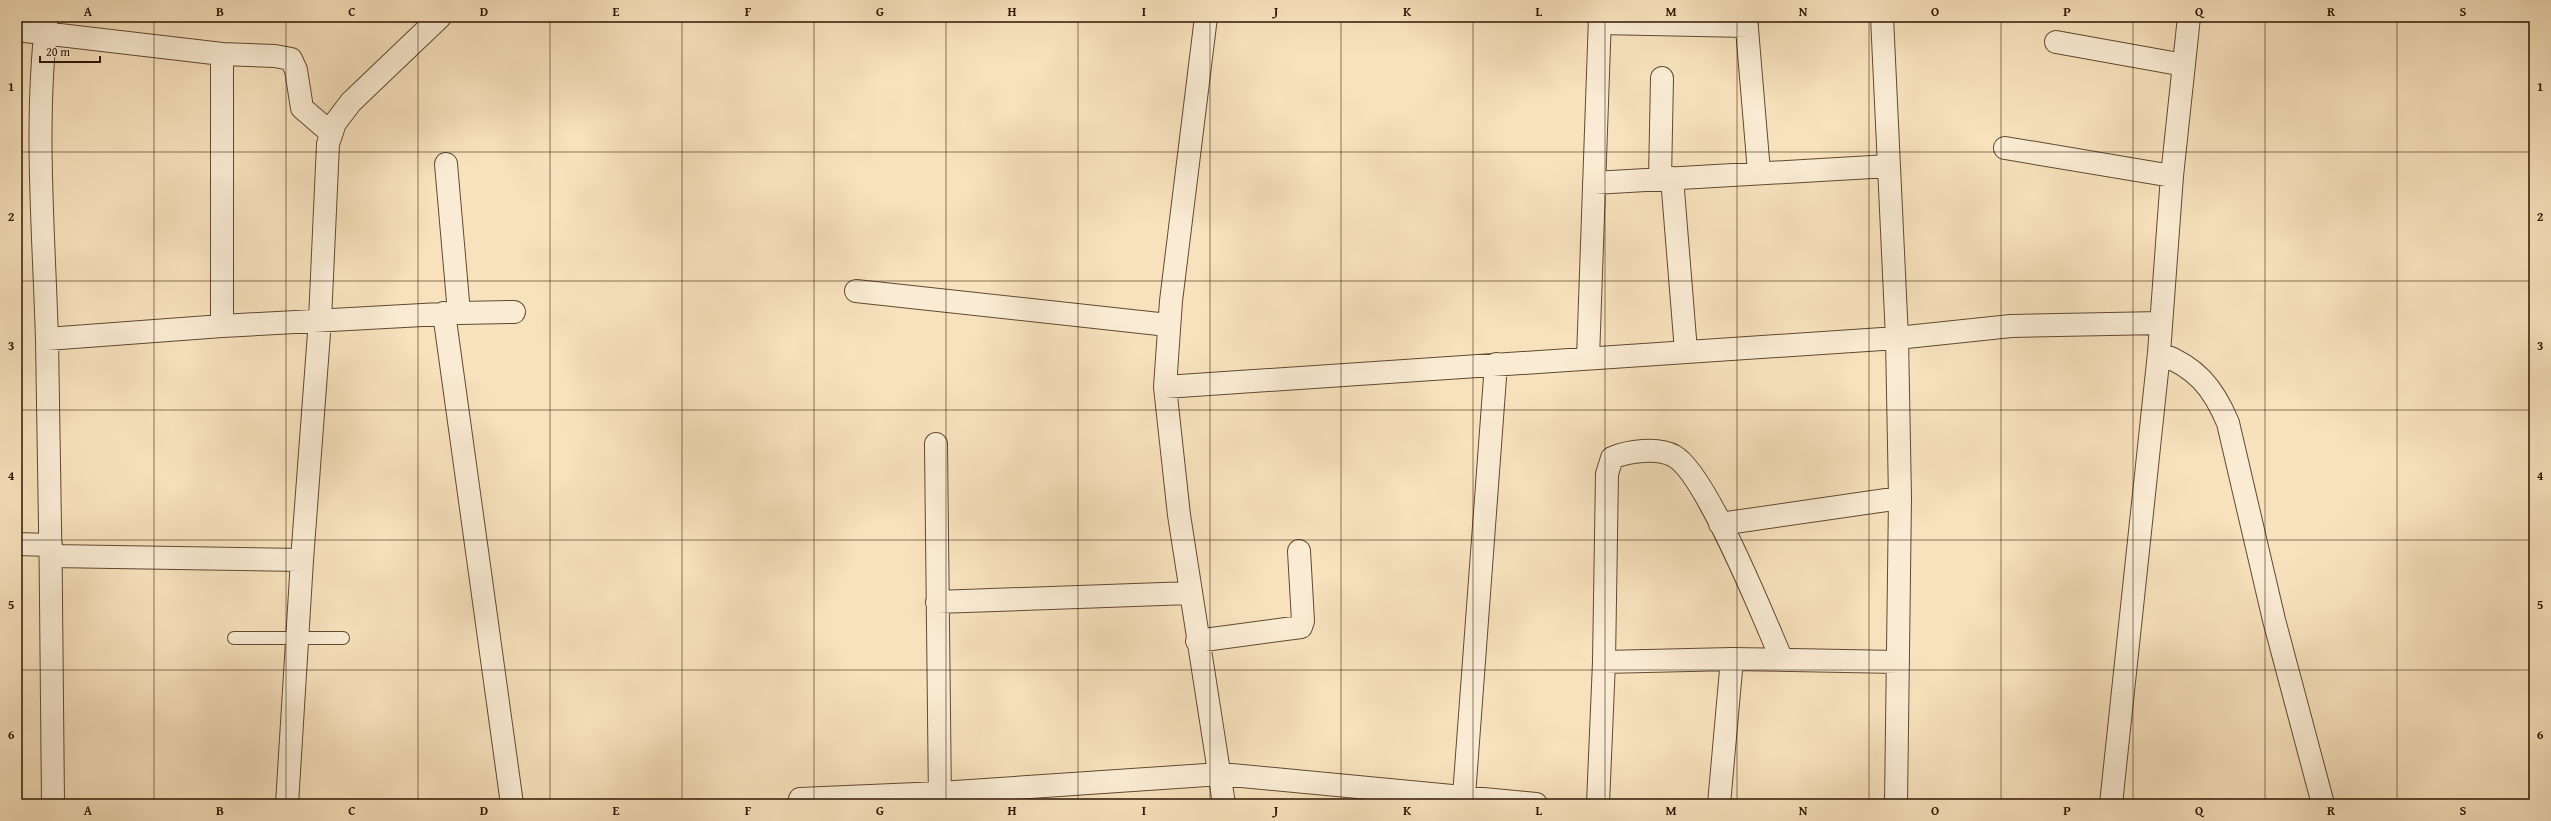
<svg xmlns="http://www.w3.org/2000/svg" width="2551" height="821" font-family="'Gentium Book Plus',serif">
<rect width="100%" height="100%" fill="#f7e2bd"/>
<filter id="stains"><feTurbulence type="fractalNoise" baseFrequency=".005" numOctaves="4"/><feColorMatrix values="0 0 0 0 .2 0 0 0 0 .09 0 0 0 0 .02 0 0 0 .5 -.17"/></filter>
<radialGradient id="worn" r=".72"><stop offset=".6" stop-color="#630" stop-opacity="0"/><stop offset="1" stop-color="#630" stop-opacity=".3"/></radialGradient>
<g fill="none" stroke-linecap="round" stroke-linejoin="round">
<defs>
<path id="lane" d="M234,638H343"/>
<path id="street" d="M47,17C34,124 44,234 47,341C50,495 52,650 53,804
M1206,17L1171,301L1165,387L1179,515L1224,804
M1746,17L1759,172
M1882,17L1897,338L1900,498L1896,804
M1600,23L1747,26
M17,30L222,54L275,56L291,59L296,70L302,108L331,133
M2056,42L2184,65
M2005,148L2172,176
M446,164L459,313L514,312
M1672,178L1686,351
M1660,179L1662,78
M1594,183L1889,166
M856,291L1168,325
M444,313L512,804
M222,326V54
M47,339L222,326L459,313
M2159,353C2196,367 2213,387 2228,423L2274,620L2323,804
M1588,358L1600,17
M1165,387L1897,338L2011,326L2161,323
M936,444L940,804
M1720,524L1900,498
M17,544L51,545
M51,556L302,560
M937,602L1190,593
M1197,641L1301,627L1303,621L1299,551
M1604,662L1732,659
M1464,796L1496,364
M800,799L940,793L1221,774L1536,804
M287,804L302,560L320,320L328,144L335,123L351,102L440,17
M1598,804L1604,662L1607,474L1612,458C1628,451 1658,447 1674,456C1706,473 1765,621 1782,660
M1719,804L1732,659L1898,662
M2111,804L2159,353L2172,176L2189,17"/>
</defs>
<use href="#lane" stroke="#604a2f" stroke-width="14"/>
<use href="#street" stroke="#604a2f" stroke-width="24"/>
<use href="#lane" stroke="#faecd4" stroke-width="12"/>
<use href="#street" stroke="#faecd4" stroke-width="22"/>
</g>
<path fill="none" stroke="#2e1700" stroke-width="1" stroke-opacity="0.55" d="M154,17V804M286,17V804M418,17V804M550,17V804M682,17V804M814,17V804M946,17V804M1078,17V804M1210,17V804M1341,17V804M1473,17V804M1605,17V804M1737,17V804M1869,17V804M2001,17V804M2133,17V804M2265,17V804M2397,17V804M17,152H2534M17,281H2534M17,410H2534M17,540H2534M17,670H2534"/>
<rect width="2551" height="821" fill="none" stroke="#f7e2bd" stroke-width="44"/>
<path d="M40 56v6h60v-6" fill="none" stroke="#2e1700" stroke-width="2"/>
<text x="46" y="56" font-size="12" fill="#2e1700" stroke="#faecd4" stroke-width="3" paint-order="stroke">20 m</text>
<rect x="22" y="22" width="2507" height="777" fill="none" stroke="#2e1700" stroke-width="1.5"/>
<g font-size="13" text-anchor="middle" font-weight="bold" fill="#2e1700">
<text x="88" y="16">A</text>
<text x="220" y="16">B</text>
<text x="352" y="16">C</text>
<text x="484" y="16">D</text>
<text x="616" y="16">E</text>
<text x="748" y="16">F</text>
<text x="880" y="16">G</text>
<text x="1012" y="16">H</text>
<text x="1144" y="16">I</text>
<text x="1276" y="16">J</text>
<text x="1407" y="16">K</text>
<text x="1539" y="16">L</text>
<text x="1671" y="16">M</text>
<text x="1803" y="16">N</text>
<text x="1935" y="16">O</text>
<text x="2067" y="16">P</text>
<text x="2199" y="16">Q</text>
<text x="2331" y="16">R</text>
<text x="2463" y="16">S</text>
<text x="11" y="91">1</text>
<text x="2540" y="91">1</text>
<text x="11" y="221">2</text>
<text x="2540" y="221">2</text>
<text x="11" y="350">3</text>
<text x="2540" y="350">3</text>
<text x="11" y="480">4</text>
<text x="2540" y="480">4</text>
<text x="11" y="609">5</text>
<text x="2540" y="609">5</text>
<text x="11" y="739">6</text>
<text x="2540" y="739">6</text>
<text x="88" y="815">A</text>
<text x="220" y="815">B</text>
<text x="352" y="815">C</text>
<text x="484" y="815">D</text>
<text x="616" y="815">E</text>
<text x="748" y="815">F</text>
<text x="880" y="815">G</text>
<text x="1012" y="815">H</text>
<text x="1144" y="815">I</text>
<text x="1276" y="815">J</text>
<text x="1407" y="815">K</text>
<text x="1539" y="815">L</text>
<text x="1671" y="815">M</text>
<text x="1803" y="815">N</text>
<text x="1935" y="815">O</text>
<text x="2067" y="815">P</text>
<text x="2199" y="815">Q</text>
<text x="2331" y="815">R</text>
<text x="2463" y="815">S</text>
</g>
<rect width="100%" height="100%" filter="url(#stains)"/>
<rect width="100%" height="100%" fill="url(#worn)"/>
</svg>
